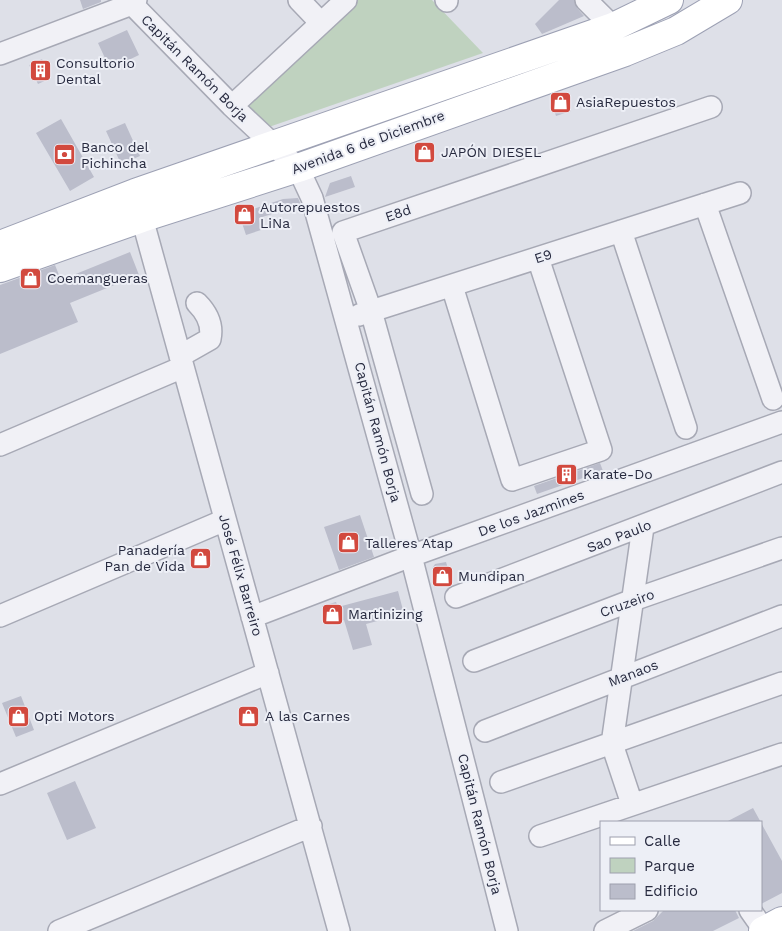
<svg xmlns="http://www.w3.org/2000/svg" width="782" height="931" font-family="'Work Sans',sans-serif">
<rect width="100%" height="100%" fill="#dee0e8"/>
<path fill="#bfd2bf" d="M355,0H432L483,53L266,128L246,104Z"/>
<path fill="#bbbdcb" d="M80,0H101V2L83,9Z
M559,0H574L577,8L584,16L542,34L535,24Z
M127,30L139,55L110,69L98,43Z
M42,59L51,78L38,84L29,65Z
M566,98L571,111L556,116L552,103Z
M61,119L94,177L70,191L36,133Z
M125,123L140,156L121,164L106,131Z
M351,176L355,187L325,197L330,183Z
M298,198L301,205L259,218L261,230L246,235L242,223L239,225L235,215L283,199Z
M130,252L139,275L70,303L78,322L0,354V285L55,265L61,280Z
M600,463L603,471L537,494L534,486Z
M360,515L374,557L339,570L324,527Z
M446,562L452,582L437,586L432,569L435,564Z
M398,591L404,614L366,624L372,645L353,650L344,620L328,625L322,606L336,602L338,607Z
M21,696L34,730L16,737L2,703Z
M75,781L96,828L67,840L47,793Z
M753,808L782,861V893L761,904V822H726Z
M664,910H735L739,918L713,931H633L653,921Z"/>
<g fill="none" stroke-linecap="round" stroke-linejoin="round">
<defs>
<path id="minor" d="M128,0L232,106L298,168L312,198L411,556L507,931
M299,0L321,23
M446,0L447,1
M586,0L613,27
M0,54L132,4L136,0
M232,106L346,0
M705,204L773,399
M142,218L339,931
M621,231L686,428
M452,286L512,480L601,450L538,258
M359,315L740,193
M180,356L210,339C213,325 207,313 197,303
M0,445L183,367
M422,494L371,311L343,232L711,107
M456,597L782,472
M0,616L225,520
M252,617L411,556L782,422
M474,661L633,600L782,548
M485,731L782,616
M501,782L782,683
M0,784L268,673
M632,804L612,744L643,527
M540,836L782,754
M750,910L764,930
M59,931L311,826
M605,931L647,910"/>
<path id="major" d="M0,245L135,193L613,27L669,0
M0,268L142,218L298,168L625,52L676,31L728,0
M763,931L782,921"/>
</defs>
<use href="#minor" stroke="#a7a9b5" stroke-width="24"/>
<use href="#major" stroke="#9da1b4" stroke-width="30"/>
<use href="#minor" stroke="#f1f1f6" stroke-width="21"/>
<use href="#major" stroke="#fff" stroke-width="28"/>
</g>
<defs>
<symbol id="building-square" viewBox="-11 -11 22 22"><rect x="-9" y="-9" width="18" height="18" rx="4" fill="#d2493e" stroke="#edeff6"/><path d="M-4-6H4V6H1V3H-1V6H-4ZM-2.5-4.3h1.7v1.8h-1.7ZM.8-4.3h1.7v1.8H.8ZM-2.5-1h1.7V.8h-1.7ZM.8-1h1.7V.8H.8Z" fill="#fff"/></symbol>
<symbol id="shop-square" viewBox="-11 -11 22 22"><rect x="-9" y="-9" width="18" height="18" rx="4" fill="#d2493e" stroke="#edeff6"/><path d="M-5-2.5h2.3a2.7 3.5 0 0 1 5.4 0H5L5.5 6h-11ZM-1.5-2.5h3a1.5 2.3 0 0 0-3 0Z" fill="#fff"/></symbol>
<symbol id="bank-square" viewBox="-11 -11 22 22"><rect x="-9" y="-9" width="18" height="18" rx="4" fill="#d2493e" stroke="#edeff6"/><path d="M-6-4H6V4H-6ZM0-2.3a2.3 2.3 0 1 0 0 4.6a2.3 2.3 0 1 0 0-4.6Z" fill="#fff"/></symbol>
</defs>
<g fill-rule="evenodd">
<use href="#building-square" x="28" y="58" width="25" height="25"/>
<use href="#shop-square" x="548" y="90" width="25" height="25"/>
<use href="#shop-square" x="412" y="140" width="25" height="25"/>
<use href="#bank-square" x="52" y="142" width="25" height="25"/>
<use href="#shop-square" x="232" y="202" width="25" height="25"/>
<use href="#shop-square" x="18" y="266" width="25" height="25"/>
<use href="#building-square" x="554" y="462" width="25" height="25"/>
<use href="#shop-square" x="336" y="530" width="25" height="25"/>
<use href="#shop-square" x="188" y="546" width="25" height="25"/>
<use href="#shop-square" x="430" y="564" width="25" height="25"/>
<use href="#shop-square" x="320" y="602" width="25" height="25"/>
<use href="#shop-square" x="6" y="704" width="25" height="25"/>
<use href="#shop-square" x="236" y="704" width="25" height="25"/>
</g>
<g text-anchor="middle" stroke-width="4" stroke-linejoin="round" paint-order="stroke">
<g font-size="14" fill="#272a3f" stroke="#edeff6" text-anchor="start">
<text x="56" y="68">Consultorio<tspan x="56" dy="16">Dental</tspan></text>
<text x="576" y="107">AsiaRepuestos</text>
<text x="81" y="152">Banco del<tspan x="81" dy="16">Pichincha</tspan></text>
<text x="441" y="157">JAPÓN DIESEL</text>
<text x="260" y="212">Autorepuestos<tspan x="260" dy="16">LiNa</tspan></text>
<text x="47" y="283">Coemangueras</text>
<text x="583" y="479">Karate-Do</text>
<text x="365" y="548">Talleres Atap</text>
<text x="185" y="555" text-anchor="end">Panadería<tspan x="185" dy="16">Pan de Vida</tspan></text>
<text x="458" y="581">Mundipan</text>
<text x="348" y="619">Martinizing</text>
<text x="34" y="721">Opti Motors</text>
<text x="265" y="721">A las Carnes</text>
</g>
<g font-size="14" fill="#272a3f" stroke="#edeff6">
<text transform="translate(195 68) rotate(45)" y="5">Capitán Ramón Borja</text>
<text transform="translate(368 142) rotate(-20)" y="5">Avenida 6 de Diciembre</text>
<text transform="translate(398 213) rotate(-19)" y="5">E8d</text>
<text transform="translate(543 256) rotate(-18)" y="5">E9</text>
<text transform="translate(378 432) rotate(75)" y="5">Capitán Ramón Borja</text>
<text transform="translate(531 513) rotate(-20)" y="5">De los Jazmines</text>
<text transform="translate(619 536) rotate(-21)" y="5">Sao Paulo</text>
<text transform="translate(241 575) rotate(74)" y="5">José Félix Barreiro</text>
<text transform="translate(627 603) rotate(-20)" y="5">Cruzeiro</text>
<text transform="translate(633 673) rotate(-21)" y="5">Manaos</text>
<text transform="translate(480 824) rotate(76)" y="5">Capitán Ramón Borja</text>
</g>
</g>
<rect x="600" y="821" width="162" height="90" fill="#edeff6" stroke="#9ea0ad"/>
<rect x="610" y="837" width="25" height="8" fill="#ffffff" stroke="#9ea0ad"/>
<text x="644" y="846" font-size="15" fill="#272a3f">Calle</text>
<rect x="610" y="858" width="25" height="15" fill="#bfd2bf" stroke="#9ea0ad"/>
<text x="644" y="871" font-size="15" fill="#272a3f">Parque</text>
<rect x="610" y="884" width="25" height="15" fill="#bbbdcb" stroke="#9ea0ad"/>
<text x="644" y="896" font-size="15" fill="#272a3f">Edificio</text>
</svg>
